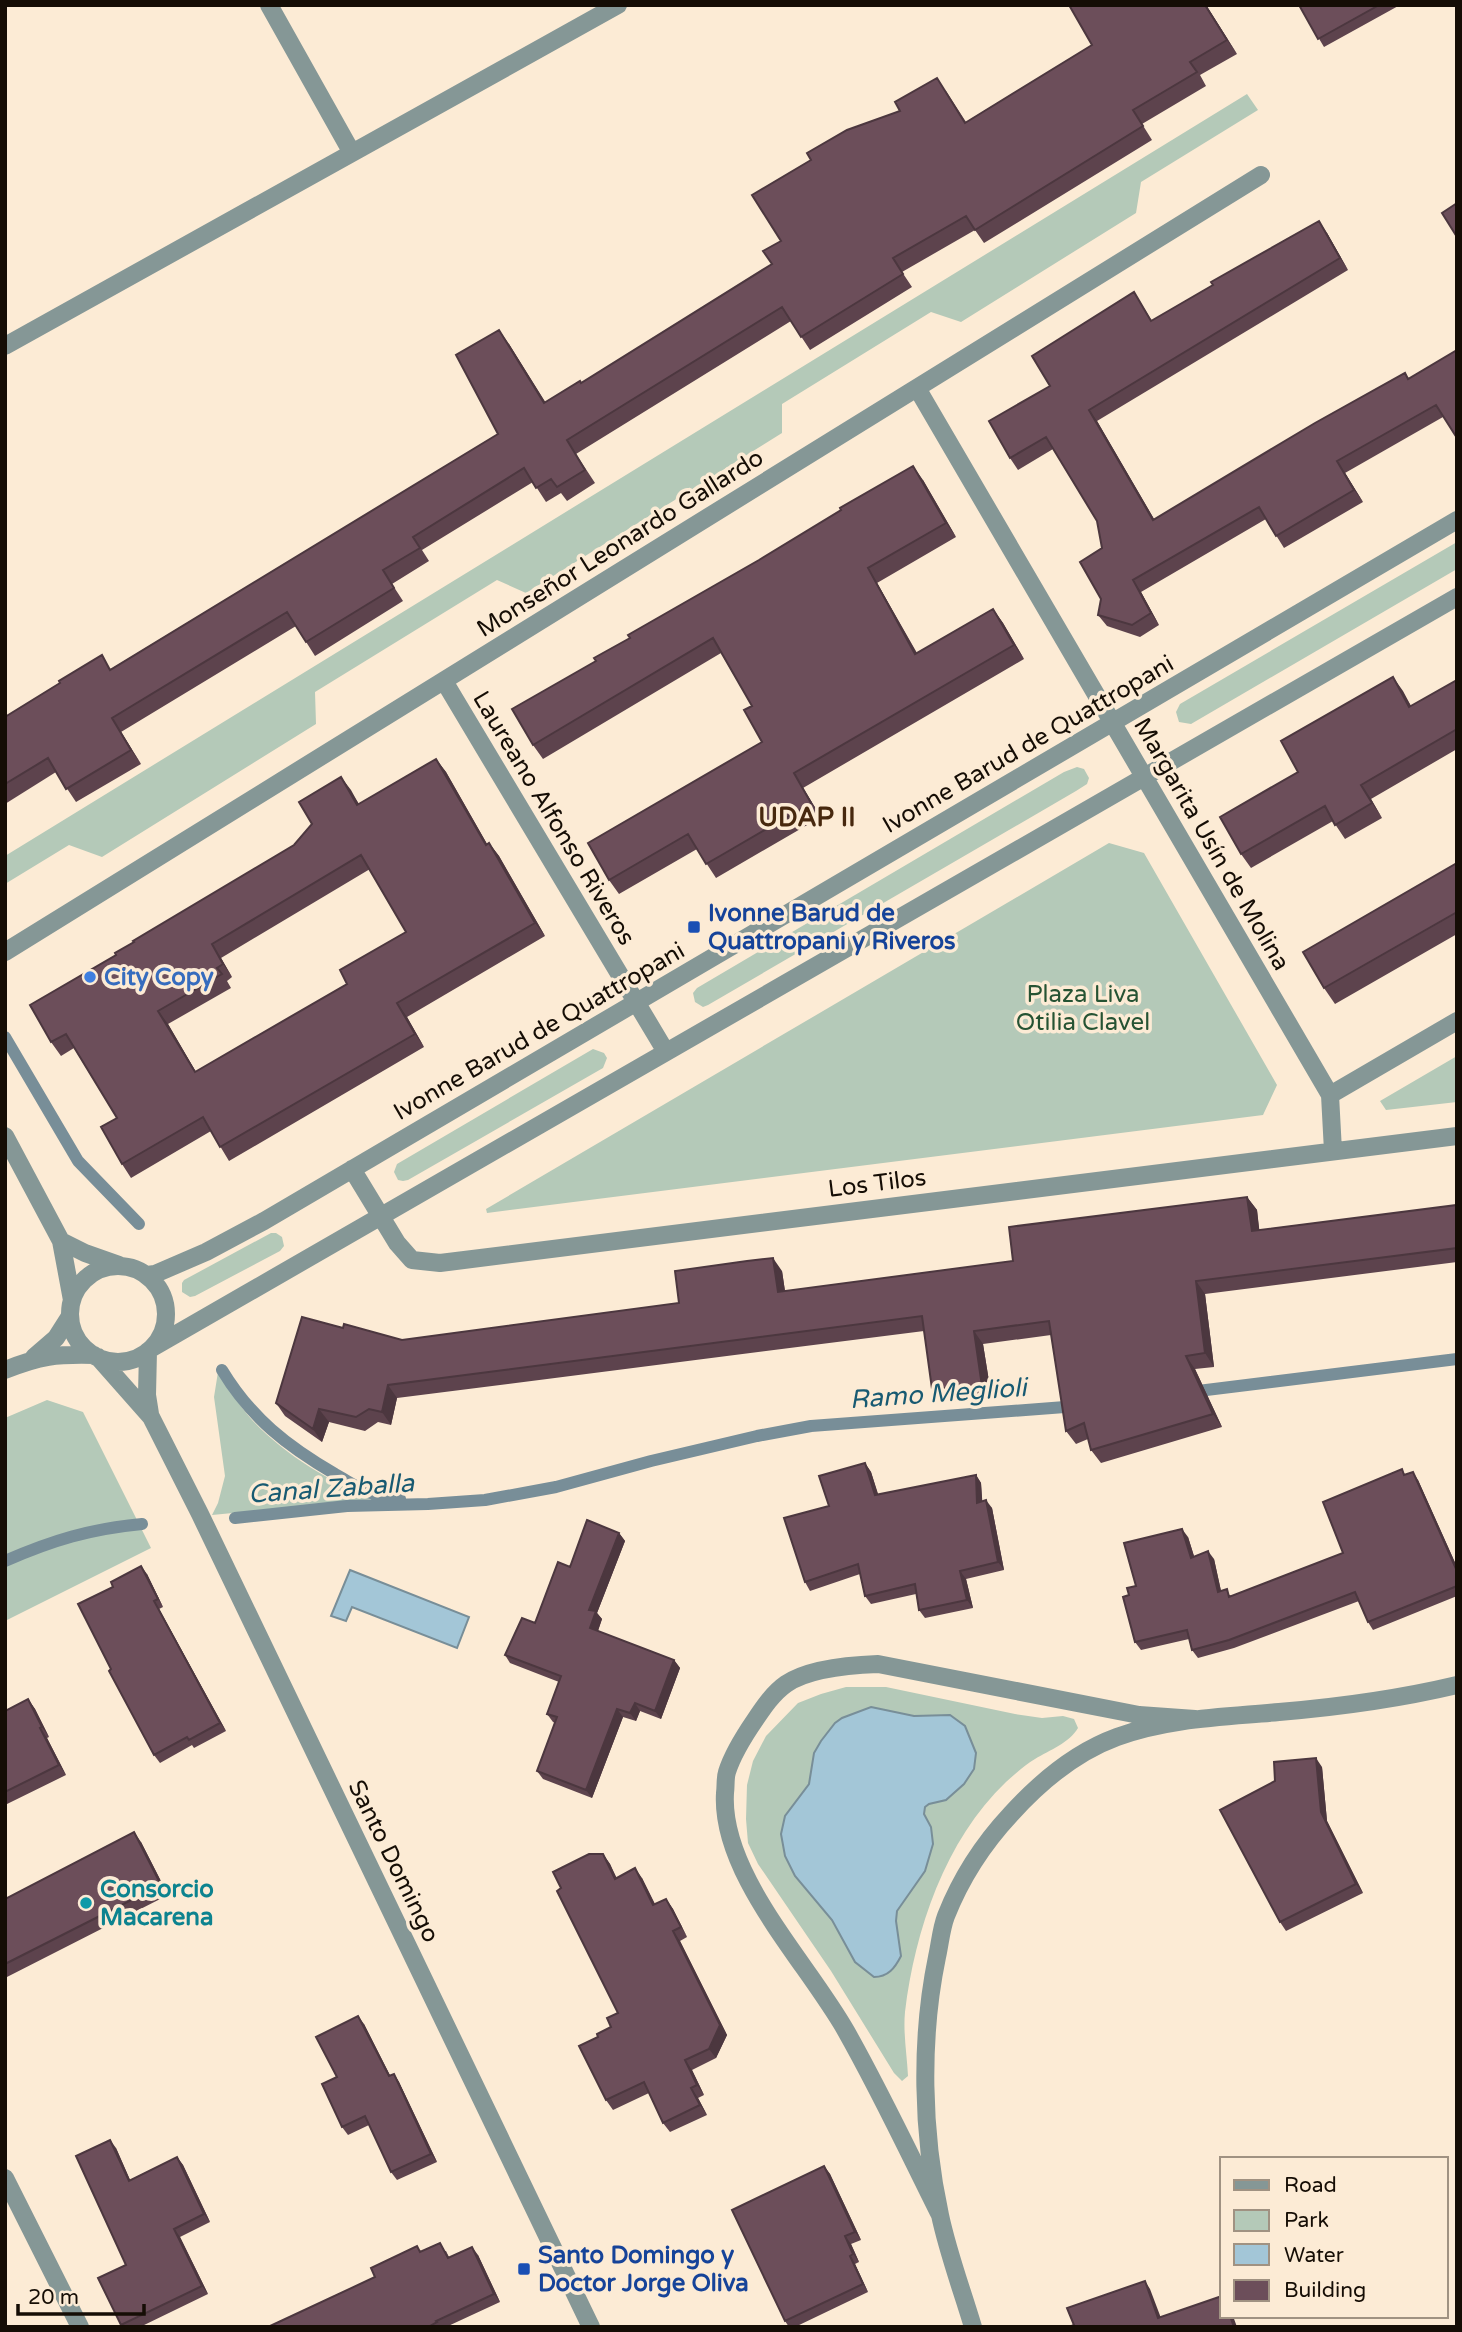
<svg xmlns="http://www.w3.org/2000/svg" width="1462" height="2332" font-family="'Varela Round',sans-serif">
<rect width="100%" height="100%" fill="#fcebd5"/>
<path fill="#b4c9b8" d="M1247,94L1258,110L1141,182L1136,213L961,322L931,312L782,404V433L526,593L497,580L315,692L316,724L102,857L69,845L5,884V856Z
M1457,542V569L1191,724L1179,722L1176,712L1180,704Z
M1077,767L1084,769L1089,778L1087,784L1076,791L708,1005L703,1007L695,1002L693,993L697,988L1064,772Z
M1109,843L1144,853L1277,1085L1263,1115L487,1213L486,1209Z
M593,1049L604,1053L607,1058L603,1068L408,1180L403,1181L398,1180L394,1172L397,1164Z
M1457,1056V1102L1386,1110L1380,1101Z
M271,1233H276L282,1237L284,1246L280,1251L195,1296L190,1297L182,1292V1283L184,1280Z
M218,1372C229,1388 240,1407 253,1421C285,1455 330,1482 373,1499L212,1515L218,1503L225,1476L214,1397Z
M47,1400L83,1412L151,1548L5,1621V1418Z
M846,1687H886L1015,1714L1042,1718L1063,1716L1074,1719L1078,1728C1069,1743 1050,1750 1035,1759C1025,1765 1015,1774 1006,1782C945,1840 915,1930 905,2012C903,2033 907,2055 908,2076L902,2081L894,2073L831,1971L758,1864L748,1843L746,1819L747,1785L753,1761L766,1736L798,1703L821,1694Z"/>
<path fill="#a3c6d7" stroke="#788e98" stroke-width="2" d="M350,1570L469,1617L457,1648L352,1607L346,1621L331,1616Z
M871,1707L914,1716L950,1715L965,1726L976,1753L974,1769L964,1784L946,1800L929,1804L925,1807L924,1814L931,1827L933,1844L925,1871L897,1911L896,1921L901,1956C895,1968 888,1977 874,1977L855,1962L832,1920L795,1876L785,1856L781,1834L785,1816L809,1784L814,1753L821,1741L835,1723L842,1718Z"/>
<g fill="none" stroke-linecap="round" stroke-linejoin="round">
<path stroke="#788e98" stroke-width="12" d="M5,1037L78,1161L139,1224
M222,1370C251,1418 287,1446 335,1474C348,1481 360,1490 374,1494C382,1497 391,1497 400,1499
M1190,1392L1457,1359
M235,1518L347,1506L428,1504L485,1500L556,1487L651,1461L757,1436L811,1426L1078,1406
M5,1561C53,1540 90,1529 142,1524"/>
<path stroke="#859796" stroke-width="18" d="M269,5L352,153
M5,346L618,5
M917,388L1330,1095L1333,1151
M444,681L666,1052
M5,952L1261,175
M1330,1095L1457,1021
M5,1136L61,1241L72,1300
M352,1169L397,1243L412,1260L440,1263L1457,1136
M61,1241L85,1253L119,1265
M70 1314a48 48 0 1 1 96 0a48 48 0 1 1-96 0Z
M147,1275L155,1274L206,1252L264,1221L1457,520
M152,1348L1457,597
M148,1351L147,1395L150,1414
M34,1357L56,1338L70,1316
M98,1357L151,1417L200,1514L591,2327
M5,1370C40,1356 56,1354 94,1355
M5,2178L80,2327
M940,2215C909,2153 880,2091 846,2031C807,1962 720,1874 725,1793C726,1786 725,1778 727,1772C733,1753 744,1736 755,1720C763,1708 773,1693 786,1684C809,1668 851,1665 878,1664L1139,1715L1195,1719
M973,2327C962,2290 948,2253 940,2215C922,2133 920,2039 937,1957C940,1944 941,1929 946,1916C961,1878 983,1844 1011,1814C1040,1782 1076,1752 1117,1737C1169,1718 1225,1717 1279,1712C1339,1707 1398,1699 1457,1685"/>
</g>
<path fill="#5d434d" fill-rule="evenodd" d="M1069,5H1206L1237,54L1200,75L1206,86L1142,124L1152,140L984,243L975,230L902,272L912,287L810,350L791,321L576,454L595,483L567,501L561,493L546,502L533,482L422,550L429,561L392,584L403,601L315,656L296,626L121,732L141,764L76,802L56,772L5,804V717L60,683L111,669L498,434L509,344L545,402L581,383L772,264L781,241L900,111L946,91L966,122L1092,45Z
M1299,5H1400L1324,47Z
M1327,233L1348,270L1097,421L1154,519L1405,373L1409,379L1457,350L1443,417L1345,473L1363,502L1284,548L1266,519L1141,592L1159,625L1140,637L1107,626L1098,615L1101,599L1102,548L1097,521L1053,449L1018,470L1010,458L1050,386L1134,292L1152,321Z
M923,480L956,537L877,583L917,653L993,609L1003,623L1024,659L803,788L821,817L716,878L697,849L619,894L609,880L762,742L752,706L721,653L543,759L533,745Z
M1393,677L1411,706L1457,680V749L1371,799L1382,818L1345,839L1333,821L1251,868L1241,854L1298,772Z
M436,759L446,772L487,844L489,843L499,856L545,936L407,1017L424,1047L229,1161L211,1131L131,1178L122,1164L117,1118L74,1048L61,1056L51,1042L116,955L294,845L312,824L341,777L359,804ZM370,869L406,932L347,984L196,1072L168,1024L231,988L227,981L232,977L221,958Z
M1457,863V934L1335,1004L1324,988Z
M1247,1197L1257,1210L1259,1230L1457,1205V1262L1205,1294L1214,1367L1195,1369L1222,1427L1101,1463L1091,1450L1088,1439L1076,1444L1066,1431L1051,1335L983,1344L992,1400L941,1402L932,1389L924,1331L397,1398L391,1425L378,1422L365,1431L329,1422L322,1442L285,1416L276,1403L343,1328L402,1340L679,1303L782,1271L785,1291L1013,1261Z
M865,1463L871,1472L878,1495L976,1475L981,1483L982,1501L992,1508L1004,1570L966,1579L973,1608L925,1618L919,1610L916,1594L871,1604L865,1596L860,1574L810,1591L805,1582L829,1506Z
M1406,1475L1418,1480L1457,1567V1596L1373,1630L1368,1622L1359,1601L1234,1648L1198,1658L1192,1650L1189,1639L1141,1650L1135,1642L1129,1595L1136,1586L1188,1537L1194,1556L1214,1559L1221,1591L1232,1596L1343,1553Z
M619,1533L625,1541L597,1613L602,1619L598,1631L674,1660L680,1668L661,1719L640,1711L636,1721L623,1717L592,1798L543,1779L537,1771L555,1723L553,1722L547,1714L559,1682L510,1663L505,1655L535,1623L570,1567Z
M147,1574L163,1607L159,1609L226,1731L194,1748L192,1745L160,1763L154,1755L111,1669Z
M28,1699L35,1709L49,1737L47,1738L66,1775L5,1805V1711Z
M1322,1767L1327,1821L1363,1893L1286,1931L1280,1922Z
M141,1842L168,1895L5,1978V1899Z
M603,1854L610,1864L616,1878H642L655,1904L666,1899L673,1909L687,1937L680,1941L727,2035L716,2058L692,2070L704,2095L698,2098L707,2115L670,2132L663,2123L649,2093L613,2110L606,2100L598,2037L611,2027L618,2013L561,1888Z
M364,2024L390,2076L394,2074L399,2082L437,2162L397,2180L391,2172L369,2125L348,2135L342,2127L337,2077Z
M116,2148L130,2180L177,2157L183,2165L210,2222L180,2237L208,2294L140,2327H122L98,2278L126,2265Z
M824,2166L830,2174L861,2240L851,2244L859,2262L855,2264L868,2292L795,2327H789L785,2321Z
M446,2251L449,2257L478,2255L500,2302L446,2327H268L375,2277L422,2252Z"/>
<path fill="#4c373f" d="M1205,5H1206L1237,54L1227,40Z
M1319,221L1327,233L1348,270L1340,258Z
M499,330L509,344L554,416L544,403Z
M1089,410L1097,421L1161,531L1153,520Z
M1337,461L1345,473L1363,502L1354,490Z
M913,466L923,480L956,537L946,523Z
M868,568L877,583L925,668L915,654Z
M1133,580L1141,592L1159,625L1151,613Z
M993,609L1003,623L1024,659L1014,645Z
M1393,677L1403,691L1419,721L1409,707Z
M112,718L121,732L141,764L131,750Z
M436,759L446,772L495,858L486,845Z
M794,773L803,788L821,817L811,803Z
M341,777L351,790L367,819L357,805Z
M1361,785L1371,799L1382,818L1372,803Z
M489,843L499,856L545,936L535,923Z
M212,944L221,958L232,977L223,964Z
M397,1003L407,1017L424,1047L415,1034Z
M158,1011L168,1024L204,1086L195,1072Z
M1247,1197L1257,1210L1261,1244L1252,1231Z
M773,1258L782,1271L787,1305L778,1292Z
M1196,1281L1205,1294L1214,1367L1205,1353Z
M974,1331L983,1344L992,1400L982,1386Z
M1186,1356L1195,1369L1222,1427L1213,1414Z
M388,1385L397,1398L391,1425L382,1412Z
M319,1409L329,1422L322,1442L313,1429Z
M865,1463L871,1472L881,1503L875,1495Z
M1413,1472L1418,1480L1457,1567V1571Z
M976,1475L981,1483L983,1511L977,1503Z
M986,1500L992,1508L1004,1570L998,1562Z
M1182,1529L1188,1537L1197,1566L1191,1558Z
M619,1533L625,1541L597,1613L602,1619L596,1636L590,1628L589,1610Z
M1208,1551L1214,1559L1223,1600L1218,1592Z
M141,1566L147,1574L163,1607L158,1599Z
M960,1571L966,1579L973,1608L967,1600Z
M154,1601L159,1609L226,1731L220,1723Z
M674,1660L680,1668L661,1719L655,1711Z
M28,1699L35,1709L49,1737L42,1727Z
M635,1703L640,1711L636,1721L630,1713Z
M617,1709L623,1717L592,1798L586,1790Z
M40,1728L47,1738L66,1775L59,1765Z
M1316,1758L1322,1767L1327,1821L1363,1893L1356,1884L1321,1812Z
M134,1832L141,1842L168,1895L161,1885Z
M603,1854L610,1864L622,1889L615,1879Z
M635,1868L642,1878L660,1915L653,1905Z
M666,1899L673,1909L687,1937L681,1927Z
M673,1931L680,1941L727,2035L716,2058L709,2049Z
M358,2016L364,2024L395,2085L389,2076Z
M685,2060L692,2070L704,2095L697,2085Z
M394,2074L399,2082L437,2162L431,2154Z
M691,2088L698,2098L707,2115L700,2105Z
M110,2140L116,2148L134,2189L129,2181Z
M177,2157L183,2165L210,2222L204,2214Z
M824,2166L830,2174L861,2240L855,2232Z
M174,2229L180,2237L208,2294L202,2286Z
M845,2236L851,2244L859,2262L853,2254Z
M472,2247L478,2255L500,2302L494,2294Z
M850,2256L855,2264L868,2292L863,2284Z
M1145,2281L1150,2289L1164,2326L1158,2318Z
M1230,2316H1233L1237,2327H1234Z"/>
<path fill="#6c4e5a" stroke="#4c373f" stroke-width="2" fill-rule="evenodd" d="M1069,5H1205L1227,40L1190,62L1197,72L1133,110L1143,126L975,230L966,216L893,258L903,274L801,337L782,307L567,440L585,470L557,487L551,479L536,488L524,468L413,537L420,548L383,570L394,588L306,642L287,612L112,718L131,750L66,789L48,758L5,784V717L60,683L59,681L102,655L110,670L498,434L456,355L499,330L544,403L580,381L581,383L772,264L763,251L781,241L752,195L811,160L807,153L847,130L900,111L895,102L937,78L965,123L1092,45Z
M1299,5H1379L1318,39Z
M1457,203V237L1442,213Z
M1319,221L1340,258L1089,410L1153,520L1315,423L1405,373L1408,379L1457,350V438L1436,405L1337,461L1354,490L1276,536L1259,507L1133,580L1151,613L1132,625L1098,615L1101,599L1080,562L1102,548L1097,521L1046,437L1010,458L989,421L1050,386L1032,356L1134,292L1151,321L1213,285L1211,282Z
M913,466L946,523L868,568L915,654L993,609L1014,645L794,773L811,803L720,856L706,864L688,834L609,880L588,843L762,742L744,710L752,706L713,638L533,745L512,709L596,661L594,658L630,638L628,635L759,560L841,510L840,508Z
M1393,677L1409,707L1457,680V729L1361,785L1372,803L1335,825L1325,806L1241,854L1220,817L1298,772L1281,741Z
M436,759L486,845L489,843L535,923L397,1003L415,1034L220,1147L203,1117L122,1164L101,1127L117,1118L66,1034L51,1042L30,1005L116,955L115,953L134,942L133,941L294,845L312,824L299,802L341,777L357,805ZM361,855L406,932L340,970L347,984L195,1072L158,1011L222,974L217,968L223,964L212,944Z
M1457,863V912L1324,988L1303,952Z
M1247,1197L1252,1231L1457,1205V1248L1196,1281L1205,1353L1186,1356L1213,1414L1091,1450L1084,1423L1066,1431L1049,1321L974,1331L982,1386L932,1389L922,1316L388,1385L382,1412L369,1409L356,1417L319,1409L313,1429L276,1403L302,1317L343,1328L344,1324L402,1340L679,1303L675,1271L747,1261L773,1258L778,1292L1013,1261L1009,1227Z
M865,1463L875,1495L976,1475L977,1503L986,1500L998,1562L960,1571L967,1600L919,1610L915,1584L865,1596L858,1564L805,1582L784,1518L829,1506L819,1476Z
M1402,1469L1404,1475L1413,1472L1457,1571V1586L1368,1622L1355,1592L1229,1640L1192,1650L1187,1630L1135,1642L1123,1597L1129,1595L1127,1588L1136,1586L1124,1543L1182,1529L1191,1558L1208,1551L1218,1592L1227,1589L1229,1597L1343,1553L1323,1502Z
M587,1520L619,1533L589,1610L596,1611L590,1628L674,1660L655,1711L635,1703L630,1713L617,1709L586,1790L537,1771L557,1717L547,1714L561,1676L505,1655L522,1618L535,1623L558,1562L570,1567Z
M141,1566L158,1599L154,1601L220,1723L189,1740L187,1737L154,1755L109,1671L111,1669L78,1604L113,1587L111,1582Z
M28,1699L42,1727L40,1728L59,1765L5,1792V1711Z
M1316,1758L1321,1812L1356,1884L1280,1922L1220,1810L1275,1781L1274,1762Z
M134,1832L161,1885L5,1964V1899Z
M589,1854H603L615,1879L635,1868L653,1905L666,1899L681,1927L673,1931L720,2025L709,2049L685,2060L697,2085L691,2088L700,2105L663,2123L644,2082L606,2100L579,2046L598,2037L597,2034L611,2027L607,2018L618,2013L557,1891L561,1888L553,1872Z
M358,2016L389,2076L394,2074L431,2154L391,2172L365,2116L342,2127L322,2084L337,2077L316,2037Z
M110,2140L129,2181L177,2157L204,2214L174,2229L202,2286L121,2325L98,2278L126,2265L76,2156Z
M824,2166L855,2232L845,2236L853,2254L850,2256L863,2284L785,2321L732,2210Z
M440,2243L448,2258L472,2247L494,2294L436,2321L437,2322L428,2327H268L375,2277L371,2268L417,2246L420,2252Z
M1145,2281L1158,2318L1222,2296V2316H1230L1234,2327H1069L1074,2325L1067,2308Z"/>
<g fill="#1a4fb4" stroke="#fcebd5" stroke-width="2.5">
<rect x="687" y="920" width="14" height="14" rx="3.5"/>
<rect x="517" y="2262" width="14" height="14" rx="3.5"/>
</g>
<circle fill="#3f7fe0" stroke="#fcebd5" stroke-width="2.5" cx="90" cy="977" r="7"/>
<circle fill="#0f9aa8" stroke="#fcebd5" stroke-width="2.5" cx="86" cy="1903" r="7"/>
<g text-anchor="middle" stroke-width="7" stroke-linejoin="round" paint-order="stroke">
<g font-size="24" fill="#150d05" stroke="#fcebd5">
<text transform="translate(620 543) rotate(-32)" y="8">Monseñor Leonardo Gallardo</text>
<text transform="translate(1028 744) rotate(-30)" y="8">Ivonne Barud de Quattropani</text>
<text transform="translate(554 818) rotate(59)" y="8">Laureano Alfonso Riveros</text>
<text transform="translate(1212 844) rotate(60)" y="8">Margarita Usín de Molina</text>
<text transform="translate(539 1031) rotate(-30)" y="8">Ivonne Barud de Quattropani</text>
<text transform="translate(877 1183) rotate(-7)" y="8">Los Tilos</text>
<text transform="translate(394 1861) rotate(64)" y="8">Santo Domingo</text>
</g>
<g font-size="24" font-weight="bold" fill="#164399" stroke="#fcebd5" text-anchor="start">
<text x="708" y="921">Ivonne Barud de<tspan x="708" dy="28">Quattropani y Riveros</tspan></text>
<text x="538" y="2263">Santo Domingo y<tspan x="538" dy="28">Doctor Jorge Oliva</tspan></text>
</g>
<g font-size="24" font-weight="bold" fill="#366cbe" stroke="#fcebd5" text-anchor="start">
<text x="104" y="985">City Copy</text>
</g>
<g font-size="24" fill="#265333" stroke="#fcebd5">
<text x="1083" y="1002">Plaza Liva<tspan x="1083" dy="28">Otilia Clavel</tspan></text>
</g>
<g font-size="24" font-weight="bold" fill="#0d838f" stroke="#fcebd5" text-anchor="start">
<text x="100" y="1897">Consorcio<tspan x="100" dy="28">Macarena</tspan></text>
</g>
<g font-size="26" font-weight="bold" fill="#47280e" stroke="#fcebd5">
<text x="807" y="826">UDAP II</text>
</g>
<g font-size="26" font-style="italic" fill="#185a72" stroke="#fcebd5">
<text transform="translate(938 1393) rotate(-4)" y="9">Ramo Meglioli</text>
<text transform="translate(331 1488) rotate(-4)" y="9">Canal Zaballa</text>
</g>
</g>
<rect width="1462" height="2332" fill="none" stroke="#150d05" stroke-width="14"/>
<rect x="1220" y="2157" width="228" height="161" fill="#fcebd5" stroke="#a09282" stroke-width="2"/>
<rect x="1234" y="2180" width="35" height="10" fill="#859796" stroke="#a09282" stroke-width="2"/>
<text x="1284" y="2192" font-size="21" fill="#150d05">Road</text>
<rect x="1234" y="2210" width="35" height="21" fill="#b4c9b8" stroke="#a09282" stroke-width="2"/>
<text x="1284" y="2227" font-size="21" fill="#150d05">Park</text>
<rect x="1234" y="2244" width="35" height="21" fill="#a3c6d7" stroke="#a09282" stroke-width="2"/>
<text x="1284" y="2262" font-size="21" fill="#150d05">Water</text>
<rect x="1234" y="2280" width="35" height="21" fill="#6c4e5a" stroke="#a09282" stroke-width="2"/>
<text x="1284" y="2297" font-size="21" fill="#150d05">Building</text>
<path d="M18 2304v10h126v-10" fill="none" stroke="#150d05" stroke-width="3.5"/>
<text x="28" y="2304" font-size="21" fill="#150d05" stroke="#fcebd5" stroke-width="5" paint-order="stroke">20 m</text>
</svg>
